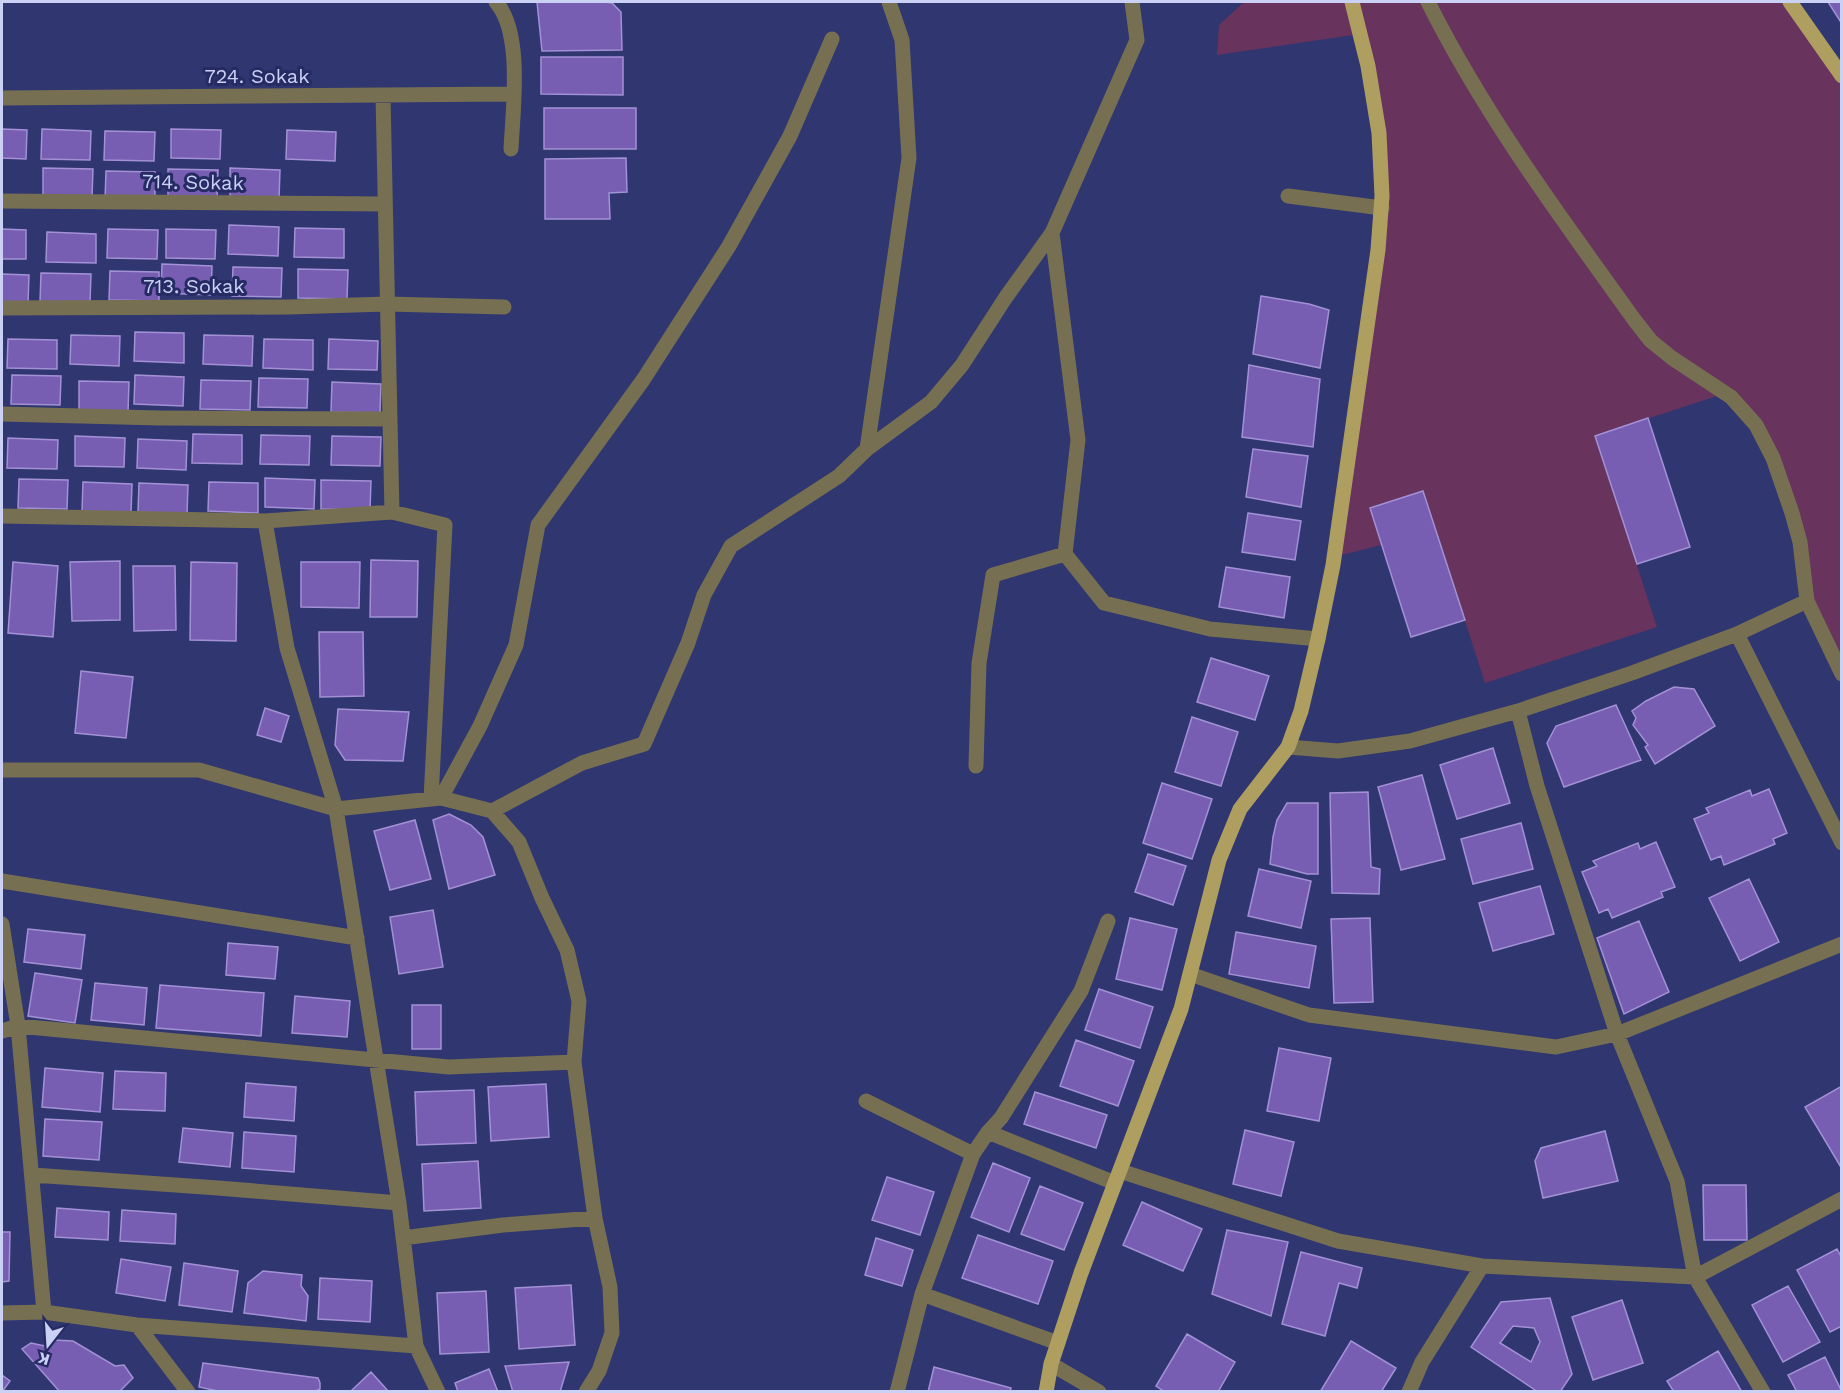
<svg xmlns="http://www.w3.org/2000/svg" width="1843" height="1393" font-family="'Work Sans',sans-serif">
<rect width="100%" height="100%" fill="#2f3670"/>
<path fill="#68335d" d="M1244,2H1790L1841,76V674L1807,601L1773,458L1726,393L1595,436L1657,627L1485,683L1423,491L1370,508L1381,545L1334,557L1382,196L1360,34L1217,55L1219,25Z"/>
<path fill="#785eb3" stroke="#a391d5" stroke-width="1.5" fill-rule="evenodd" d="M537,2H606L612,3L621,12L622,50L542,51Z
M1828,2H1842V24Z
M541,57H623V95L541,94Z
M544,108H636V149H544Z
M2,129L27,130L26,159L2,158Z
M42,129L91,131L90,160L41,159Z
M171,129L221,130L220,159L171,158Z
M287,130L336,132L335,161L286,159Z
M105,131L155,132L154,161L104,160Z
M626,158L627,192L609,193L610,219H545V159Z
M43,168L93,169L92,198L43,197Z
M230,168L280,170L279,199L230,198Z
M168,169L218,170L217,199L168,198Z
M106,171L155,172V201L105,200Z
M229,225L279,227L278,256L228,254Z
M295,228L344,229V258L294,257Z
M2,229L26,230V259H2Z
M108,229L158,230L157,259L107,258Z
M166,229L216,230L215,259L166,258Z
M47,232L96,234V263L46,262Z
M162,264L212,266L211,295L161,293Z
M233,267L282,268L281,297L232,296Z
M298,269L348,270L347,299L298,298Z
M110,271L159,272V301L109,300Z
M41,273L91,274L90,303L40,302Z
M2,274L29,275L28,304L2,303Z
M1261,296L1309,304L1329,310L1320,368L1253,354Z
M135,332L184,333V363L134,361Z
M71,335L120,336L119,366L70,364Z
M204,335L253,336L252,366L203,364Z
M8,339L57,340V369L7,368Z
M264,339L313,340V370L263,368Z
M329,339L378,341L377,370L328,369Z
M1249,365L1320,379L1313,447L1242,437Z
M12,375L61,376L60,405L11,404Z
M135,375L184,377L183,406L134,404Z
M259,378L308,379L307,408L258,407Z
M201,380L251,381L250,410L200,409Z
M79,381L129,382L128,412L79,410Z
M332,382L381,384L380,413L331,412Z
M1648,418L1690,547L1637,564L1595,436Z
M193,434L242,435V464L192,463Z
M261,435L310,436L309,465L260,464Z
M75,436L125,438L124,467L75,466Z
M332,436L381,437L380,466L331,465Z
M8,438L58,440L57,469L7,468Z
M138,439L187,441L186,470L137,468Z
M1253,449L1308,456L1301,507L1246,497Z
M265,478L315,480L314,509L265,507Z
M19,479L68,480L67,509L18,508Z
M321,480L371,481L370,510L321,509Z
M83,482L132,484L131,513L82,511Z
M209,482L258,483V513L208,511Z
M139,483L188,485L187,514L138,512Z
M1423,491L1465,620L1411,637L1370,508Z
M1248,513L1301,521L1295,560L1242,552Z
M371,560L418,561L417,617H370Z
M120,561V620L72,621L70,562Z
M13,562L58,566L53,637L8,633Z
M191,562L237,563L236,641L190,640Z
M301,562H360L359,608L301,607Z
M133,566H175L176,630L134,631Z
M1226,567L1290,577L1284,618L1219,607Z
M319,632H363L364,696L320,697Z
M1211,658L1269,676L1255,720L1197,702Z
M81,671L133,677L126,738L75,733Z
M1674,687L1694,689L1715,726L1655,764L1645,747L1648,745L1633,725L1636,718L1632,711L1646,701Z
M1616,705L1641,760L1564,787L1547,743L1556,726Z
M265,708L289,716L281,742L257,735Z
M338,709L409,712L403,761L345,760L335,745Z
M1192,717L1238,732L1221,786L1175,772Z
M1493,748L1510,803L1457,819L1440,765Z
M1422,775L1445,859L1401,870L1378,787Z
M1162,783L1212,799L1192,859L1143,843Z
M1769,789L1787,833L1773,839L1775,844L1724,865L1721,856L1711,860L1694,819L1709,813L1706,808L1750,790L1752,796Z
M1368,792L1371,867L1380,869L1379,894L1332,893L1330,793Z
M1287,803H1318V874H1307L1270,864L1273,837L1277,820Z
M449,814L471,825L483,837L495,875L449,889L433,820Z
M415,820L431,879L390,890L374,831Z
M1521,823L1533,869L1473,884L1461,839Z
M1656,842L1675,887L1661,892L1663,897L1612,918L1608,909L1599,913L1582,872L1597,866L1593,861L1638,843L1640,849Z
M1148,854L1186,866L1173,905L1135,892Z
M1259,869L1311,881L1301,928L1248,916Z
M1749,879L1779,942L1740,961L1709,898Z
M1540,886L1554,934L1493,951L1479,903Z
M433,910L443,967L399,974L390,917Z
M1130,918L1177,929L1162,990L1116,979Z
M1370,918L1373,1002L1334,1003L1331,919Z
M1639,921L1669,992L1624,1014L1597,938Z
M28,929L85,935L81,969L24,962Z
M1236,932L1316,946L1309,988L1229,974Z
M228,943L278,947L275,979L226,975Z
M35,973L82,980L75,1023L28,1016Z
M95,983L147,988L144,1025L91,1020Z
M160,985L264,993L261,1036L156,1028Z
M1099,989L1153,1007L1140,1048L1085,1030Z
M295,996L350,1001L347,1037L292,1033Z
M412,1005H441V1049H412Z
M1076,1040L1134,1061L1118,1106L1060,1086Z
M1279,1048L1331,1058L1319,1121L1267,1111Z
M45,1068L103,1073L100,1112L42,1107Z
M115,1071L166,1073L165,1111L113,1109Z
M246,1083L296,1087L294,1121L244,1117Z
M546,1084L549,1137L491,1141L488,1087Z
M1842,1086V1169L1805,1107Z
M474,1090L476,1143L417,1145L415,1092Z
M1035,1092L1107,1115L1096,1148L1024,1124Z
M45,1119L102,1122L99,1160L43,1156Z
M183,1128L233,1133L230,1167L179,1162Z
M1245,1130L1294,1142L1281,1196L1233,1184Z
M1605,1131L1618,1181L1543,1198L1535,1161L1541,1148Z
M244,1132L296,1136L294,1172L242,1168Z
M478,1161L481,1208L424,1211L422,1164Z
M993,1163L1030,1178L1009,1232L971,1217Z
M887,1177L934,1192L920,1235L872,1220Z
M1703,1185H1746L1747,1240H1704Z
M1040,1186L1083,1203L1064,1250L1021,1234Z
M1142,1202L1202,1229L1183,1271L1123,1245Z
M57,1208L109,1212L108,1240L55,1237Z
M122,1210L176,1214L175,1244L120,1241Z
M1227,1230L1288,1242L1271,1316L1212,1294Z
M2,1232H10L9,1281L2,1282Z
M978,1235L1053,1261L1038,1304L962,1278Z
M876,1238L913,1250L902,1286L865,1275Z
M1837,1249L1842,1258V1326L1830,1332L1797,1270Z
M1301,1252L1362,1268L1357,1288L1339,1283L1325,1336L1282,1324Z
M121,1259L171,1267L165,1301L116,1293Z
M184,1263L238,1271L232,1312L179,1305Z
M263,1271L302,1275L301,1286L308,1296L306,1321L244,1313L248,1283Z
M320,1278L372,1281L370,1322L318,1319Z
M571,1285L575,1345L519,1349L515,1288Z
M1788,1286L1820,1342L1783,1362L1752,1305Z
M486,1291L489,1352L440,1354L437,1293Z
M1550,1298L1572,1374L1560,1392H1538L1471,1347L1501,1302ZM1513,1326L1534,1328L1540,1342L1531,1362L1500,1343Z
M1622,1300L1643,1363L1593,1380L1572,1317Z
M1187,1334L1235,1362L1218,1392H1165L1156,1386Z
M54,1340L73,1341L115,1366L124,1365L133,1378L119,1392H60L22,1349L31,1343L45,1346Z
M1351,1341L1396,1368L1381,1392H1320Z
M1718,1351L1742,1392H1674L1667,1381Z
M1825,1357L1842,1392H1797L1788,1375Z
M569,1362L560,1392H513L505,1366Z
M203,1363L318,1378L320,1383V1389L314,1392H222L199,1387Z
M934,1367L1011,1388L1010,1392H928Z
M489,1369L498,1392H458L455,1383Z
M371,1372L389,1392H350Z
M2,1375L10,1381L2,1392Z"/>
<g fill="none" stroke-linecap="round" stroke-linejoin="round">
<path stroke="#766f51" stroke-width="15" d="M496,2C523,33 513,108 511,149
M1428,2C1485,116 1562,219 1636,322L1651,341L1672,358L1731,397L1756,425L1773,458L1792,513L1800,542L1807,601L1842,674
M2,98L514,94
M1288,196L1382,208
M2,201L385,204
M1052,233L1078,440L1065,554L1104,603L1210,629L1318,639
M2,308L290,307L387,304L504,307
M2,414L160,418L390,419
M867,449L909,158L902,40L889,2
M392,512L445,525L431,799
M2,516L265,521L392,512L383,96
M265,521L287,648L336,809L399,1203L416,1346L438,1392
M1737,634L1842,843
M1518,711L1537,786L1617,1034L1677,1181L1695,1277L1763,1392
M1288,747L1338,751L1410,741L1518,711L1632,673L1737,634L1807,601
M976,766L979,663L993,575L1065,554
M2,770H199L336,809L441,798L492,811L519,842L542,898L567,950L579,1001L574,1062L595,1218L610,1287L612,1333L599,1371L586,1392
M441,798L480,726L516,645L538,525L643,380L729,246L790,136L832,39
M492,811L582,763L644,744L688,643L704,595L731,546L839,476L867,449L931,402L962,365L1006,297L1052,233L1137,40L1132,2
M2,881L357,938
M2,924L18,1026L44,1312
M1190,974L1309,1015L1556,1047L1617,1034L1842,944
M2,1031L18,1026L449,1067L574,1062
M866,1101L973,1154
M988,1132L1115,1183
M1120,1171L1338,1241L1482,1266
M33,1175L218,1188L399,1203
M403,1238L503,1225L595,1218
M922,1294L1058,1343
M2,1313L44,1312L137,1325L416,1346
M137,1325L188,1392
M1051,1364L1099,1392
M897,1392L922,1294L973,1154L988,1132L1001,1118L1081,991L1108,921
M1409,1392L1422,1362L1482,1266L1695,1277L1842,1199"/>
<path stroke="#ae9e60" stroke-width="15" d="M1790,2L1842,76
M1046,1392L1051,1364L1081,1273L1181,1009L1219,860L1240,809L1288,747L1301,711L1318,639L1333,565L1378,250L1382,196L1379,133L1368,66L1352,2"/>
</g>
<g text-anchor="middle" stroke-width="6" stroke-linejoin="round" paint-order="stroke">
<g font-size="20" fill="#cad1f5" stroke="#262b64">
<text x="257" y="83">724. Sokak</text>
<text transform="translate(193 182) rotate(1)" y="7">714. Sokak</text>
<text x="194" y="293">713. Sokak</text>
</g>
</g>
<rect width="1843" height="1393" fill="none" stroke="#cad1f5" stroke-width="6"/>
<g transform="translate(48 1345) rotate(197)" stroke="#262b64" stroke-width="4.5" paint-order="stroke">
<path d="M0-4.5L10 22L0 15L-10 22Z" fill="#cad1f5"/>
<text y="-9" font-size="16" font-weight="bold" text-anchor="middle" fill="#cad1f5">K</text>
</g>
</svg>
